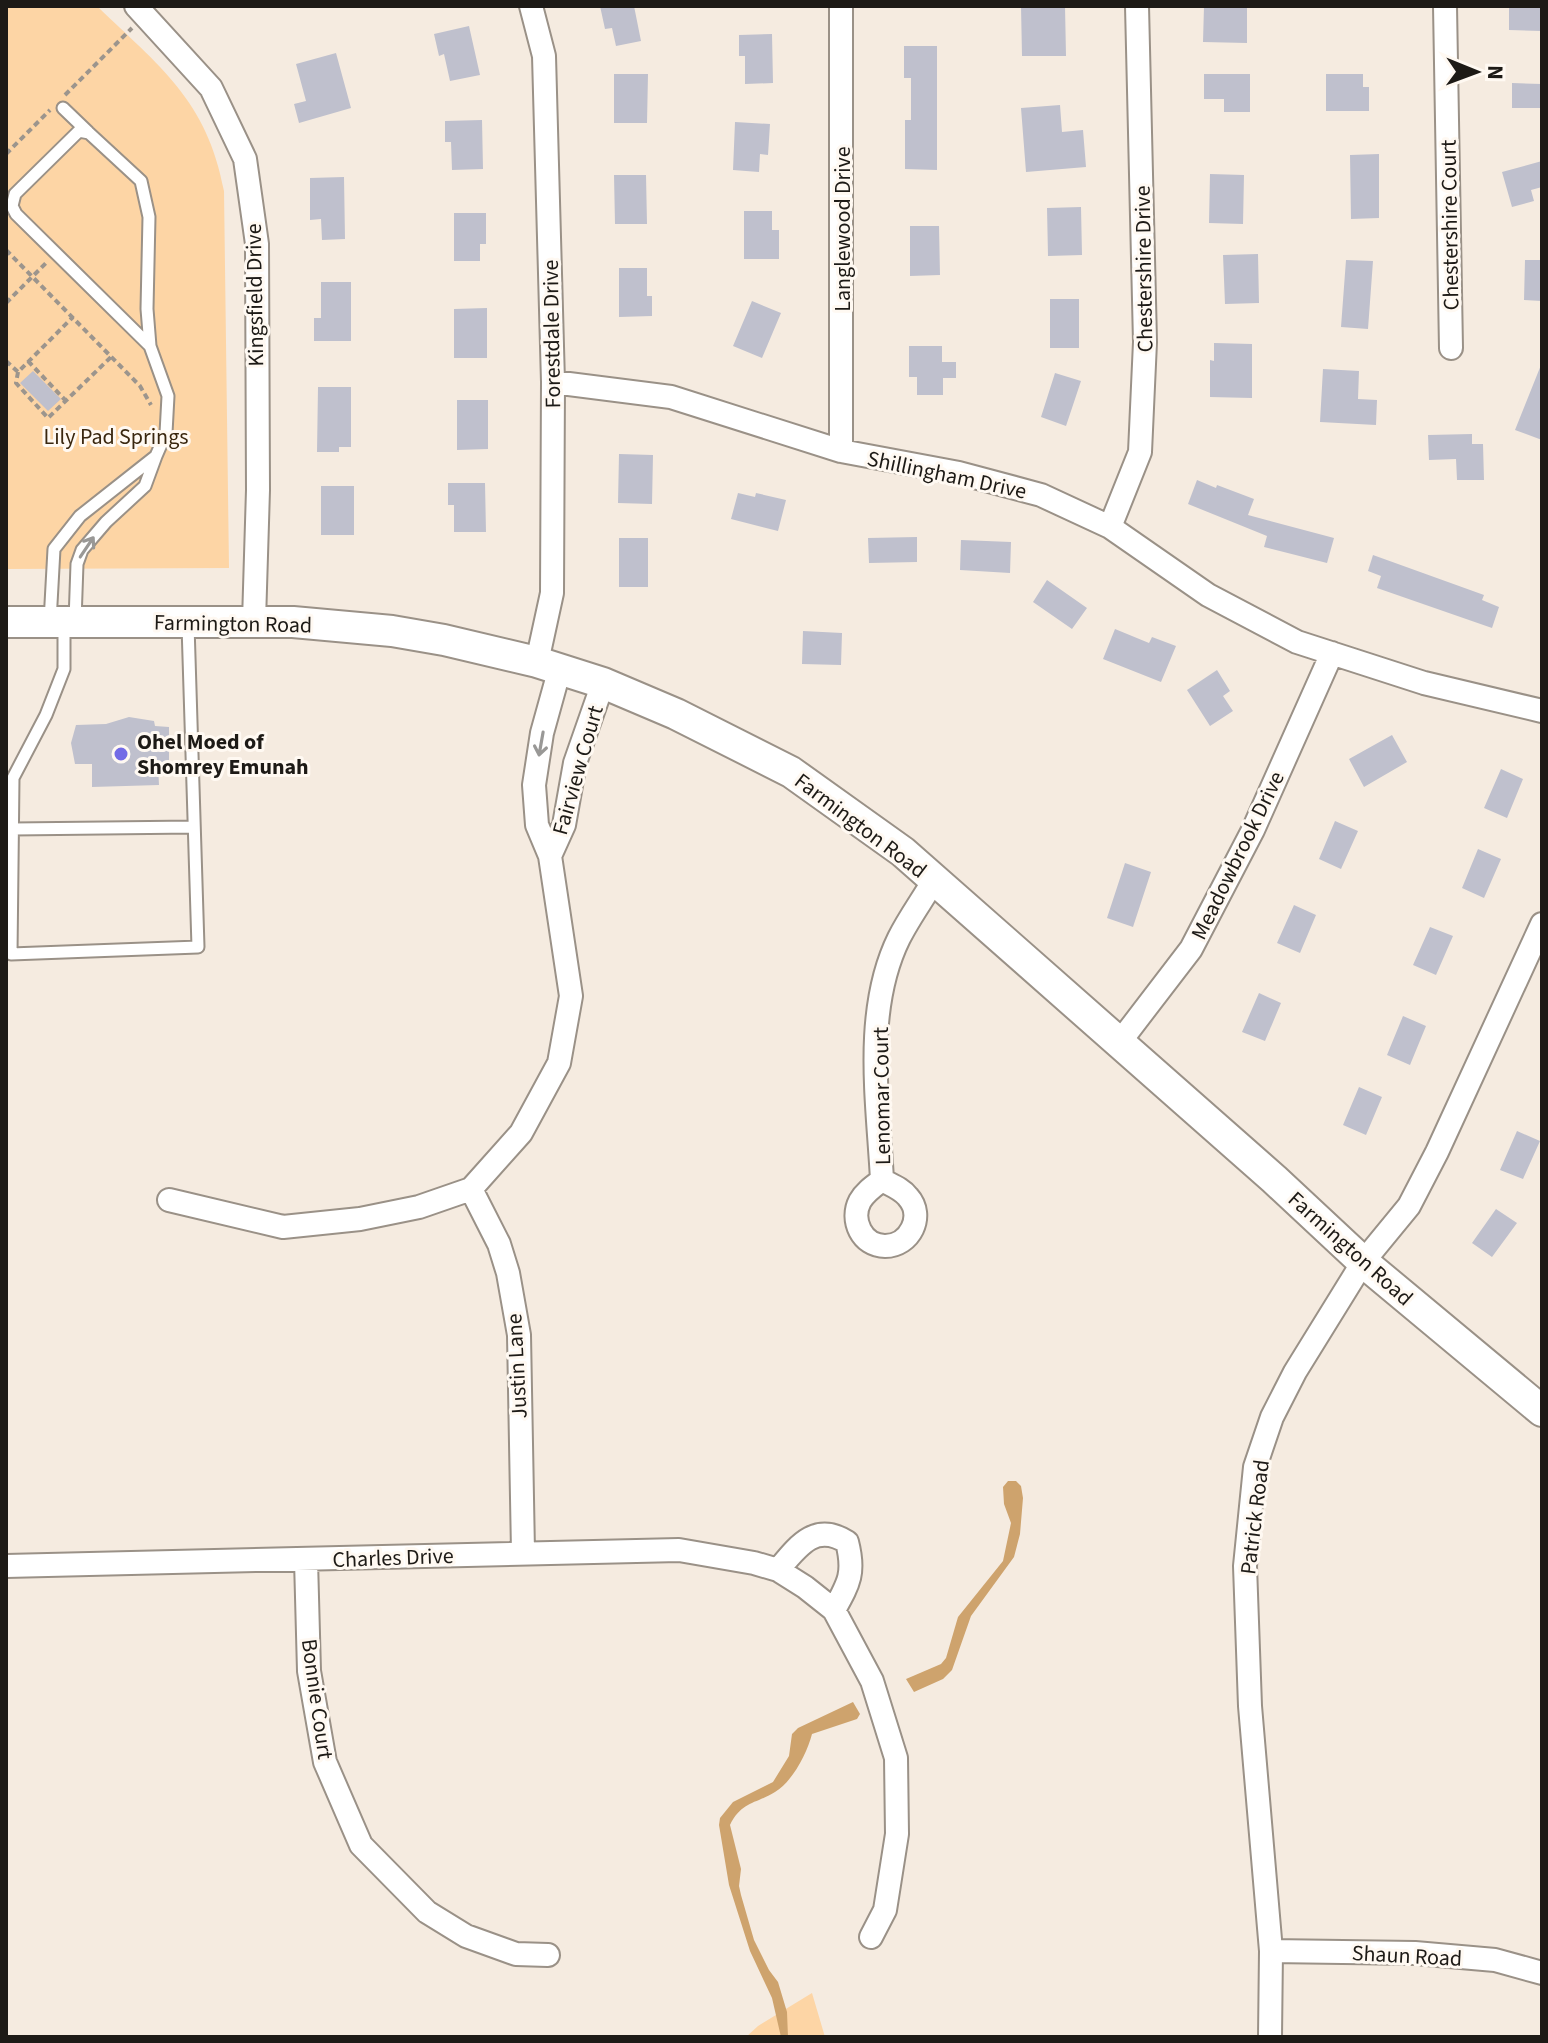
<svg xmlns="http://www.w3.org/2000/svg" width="1548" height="2043" font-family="'Source Sans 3',sans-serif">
<rect width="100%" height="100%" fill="#f5ebe0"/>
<path fill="#fdd5a5" d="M6,6H97C160,67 207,100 224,191L229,568L6,569Z
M812,1993L825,2037H746L758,2026Z"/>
<path fill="#cea36d" d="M1008,1481H1016L1021,1486L1023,1498L1020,1534L1014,1557L971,1616L952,1670L943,1679L914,1692L906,1679L941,1664L946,1658L958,1617L1003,1561L1011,1523L1004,1504L1003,1487Z
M853,1702L860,1714L857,1719L812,1734C807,1753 793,1781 775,1792C756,1804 742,1801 730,1825L741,1869L739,1886L741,1895L754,1940L769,1970L778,1982L787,2012L788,2037H781L772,1998L750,1951L729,1885L719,1825L720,1818L733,1802L773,1782L789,1756L792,1734L798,1728Z"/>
<path fill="#bfc0cd" d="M600,6H634L641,41L616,46L612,28L605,29Z
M1021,6H1065L1066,56H1022Z
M1204,6H1247V43L1203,42Z
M1509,6H1542V31L1509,30Z
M469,26L480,75L450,81L444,54L439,56L434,34Z
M772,34L773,83L745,84V56H739V35Z
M904,46H937V170L905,169V120H911V78H904Z
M336,53L351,108L299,123L294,104L306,101L296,64Z
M614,74H648L647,123H614Z
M1204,74H1250V112H1224V99H1204Z
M1326,74H1363V87H1369V111H1326Z
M1512,83L1542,84V108H1512Z
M1060,105L1062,132L1083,130L1086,167L1026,172L1021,108Z
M482,120L483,169L452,170L451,142H445V121Z
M735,122L770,124L768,155L760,154L759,172L733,170Z
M1379,154V218L1351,219L1350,155Z
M1542,161V187L1531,190L1534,201L1512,207L1502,172Z
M1210,174L1244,175L1243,224L1209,223Z
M614,175H646L647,224H615Z
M344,177L345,239L322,240L321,219L310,220V178Z
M1081,207L1082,255L1048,256L1047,208Z
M744,211H772V230H779V259H744Z
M454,213H486V244H480V261H454Z
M910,226H939L940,275L910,276Z
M1258,254L1259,303L1225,304L1223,255Z
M1346,260L1373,261L1368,329L1341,327Z
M1525,260H1542V301L1524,300Z
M619,268H647V296H652V316L619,317Z
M321,282H351V341H314V318H321Z
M1050,299H1079V348H1050Z
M752,301L781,313L762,358L733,346Z
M487,308V358H454V309Z
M1214,343L1252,344V398L1210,397V360L1214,361Z
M909,346H942V362H956V378H943V395H917V377H909Z
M1541,365H1542V440L1515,430Z
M1323,369L1359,371L1358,399L1377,400L1376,425L1320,422Z
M33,371L61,399L48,411L20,383Z
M1055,373L1081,381L1066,426L1041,417Z
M318,387H351V447H339V452H317Z
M457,400H488V449L457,450Z
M1472,434V444H1483L1484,480H1457L1456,459L1429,460L1428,435Z
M619,454L653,455L652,504L618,503Z
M1197,480L1216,488L1217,485L1254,499L1248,515L1334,538L1327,563L1264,547L1267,536L1188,504Z
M448,483H485L486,532H454V505H448Z
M321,486H354V535H321Z
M738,493L755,497L756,493L786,500L778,531L731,519Z
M917,537V562L869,563L868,538Z
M619,538H648V587H619Z
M961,540L1011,542L1010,573L960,570Z
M1373,555L1484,595L1482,600L1499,607L1492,628L1377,588L1381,576L1368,571Z
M1047,580L1087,608L1072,629L1033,602Z
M1115,629L1149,643L1152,637L1176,646L1161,682L1103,659Z
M803,631L842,633L841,665L802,664Z
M1217,670L1230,691L1223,696L1233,711L1210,726L1187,690Z
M129,717L154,721L155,726L169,727V766H158L159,785L92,787V764H75L71,743L76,725L106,724Z
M1392,735L1407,762L1364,787L1349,759Z
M1501,769L1523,779L1507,818L1484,808Z
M1335,821L1358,831L1341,869L1319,859Z
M1478,849L1501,859L1484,898L1462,888Z
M1125,863L1151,872L1133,927L1107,918Z
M1294,905L1316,915L1300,953L1277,943Z
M1430,927L1453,936L1436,975L1413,965Z
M1259,993L1281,1003L1265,1041L1242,1032Z
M1403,1016L1426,1026L1410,1065L1387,1055Z
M1359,1087L1382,1097L1366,1135L1343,1125Z
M1517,1131L1540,1141L1523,1179L1500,1170Z
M1496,1209L1517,1223L1492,1257L1472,1243Z"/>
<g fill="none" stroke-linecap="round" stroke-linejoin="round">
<defs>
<path id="lane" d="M63,108L88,132
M150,346L16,214L12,206L15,194L79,131L89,133L141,181L149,217L147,309L150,346L168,396L166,433L156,456
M50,622L54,549L80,516L156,456L145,486L106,522L82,550L77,564L75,621
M64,624V669L46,715L13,778L11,954L198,947L188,625
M13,829L194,827"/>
<path id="street" d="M136,6L211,88L245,159L257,244L258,490L254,621
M531,6L544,56L553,382L552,593L537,662
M841,6V451
M1445,6L1451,348
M553,382L671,397L841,451L959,473L1041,495L1110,527L1208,595L1297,642L1424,683L1542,711
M1110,527L1140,452L1145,342L1137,6
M550,856L564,825L575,763L603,683
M1119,1043L1191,949L1253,830L1332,653
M882,1180C878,1102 863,1011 899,938C909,918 923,899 934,880
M882,1180C891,1185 902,1189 908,1197C925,1216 910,1246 885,1246C862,1246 850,1220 860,1201C865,1192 874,1186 882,1180Z
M471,1189L499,1244L508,1273L519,1335L523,1552
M169,1200L283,1227L360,1219L419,1207L471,1189L521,1133L559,1063L571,996L550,856L537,825L534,785L542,733L560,668
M306,1560L309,1671L325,1762L361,1845L427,1912L466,1936L516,1954L548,1955
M6,1566L679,1550L754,1563L778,1570L805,1587L834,1610L872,1681L896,1758L897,1834L885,1910L871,1937
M778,1570C798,1546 815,1522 847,1542C855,1573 849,1583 834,1610
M1271,1951L1415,1953L1495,1960L1542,1973
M1270,2037L1271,1951L1250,1706L1245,1566L1255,1467L1272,1417L1295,1372L1363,1262L1409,1206L1437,1152L1542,924"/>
<path id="secondary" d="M6,622H293L392,631L444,640L537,662L603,683L676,714L791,772L903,852L1274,1179L1363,1262L1542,1411"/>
</defs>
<use href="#lane" stroke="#9a9187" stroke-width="15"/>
<use href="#street" stroke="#9a9187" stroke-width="26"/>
<use href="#secondary" stroke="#9a9187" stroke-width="34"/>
<path stroke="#9c958d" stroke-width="4" stroke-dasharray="6 4" stroke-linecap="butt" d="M65,95L132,28
M6,154L50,110
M6,250L140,386L151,405
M6,303L47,262
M6,361L18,372L73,317
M28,361L66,401
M18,372L16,383L48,418L111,357"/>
<use href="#lane" stroke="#fff" stroke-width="11"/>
<use href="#street" stroke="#fff" stroke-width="22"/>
<use href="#secondary" stroke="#fff" stroke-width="30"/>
</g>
<defs><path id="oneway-shaft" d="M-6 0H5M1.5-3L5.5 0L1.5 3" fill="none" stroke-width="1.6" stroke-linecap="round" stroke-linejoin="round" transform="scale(2)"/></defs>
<g stroke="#999896">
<use href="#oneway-shaft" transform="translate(87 547) rotate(-56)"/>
<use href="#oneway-shaft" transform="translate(541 744) rotate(100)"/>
</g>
<circle fill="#736be6" stroke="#fff9f2" stroke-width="3" cx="121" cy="754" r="8"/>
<g text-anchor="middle" stroke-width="6" stroke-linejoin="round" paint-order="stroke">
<g font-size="22" fill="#1d1a16" stroke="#fff9f2">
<text transform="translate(1449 225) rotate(-91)" y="8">Chestershire Court</text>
<text transform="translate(842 229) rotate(-90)" y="8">Langlewood Drive</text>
<text transform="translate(1143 269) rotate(-91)" y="8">Chestershire Drive</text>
<text transform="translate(254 295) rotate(-91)" y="8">Kingsfield Drive</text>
<text transform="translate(551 334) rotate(-91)" y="8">Forestdale Drive</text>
<text transform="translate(947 474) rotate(12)" y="8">Shillingham Drive</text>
<text transform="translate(233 623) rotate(1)" y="8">Farmington Road</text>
<text transform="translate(577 770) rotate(-74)" y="8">Fairview Court</text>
<text transform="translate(861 825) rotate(37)" y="8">Farmington Road</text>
<text transform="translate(1237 855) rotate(-64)" y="8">Meadowbrook Drive</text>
<text transform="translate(881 1096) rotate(-91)" y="8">Lenomar Court</text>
<text transform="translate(1351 1248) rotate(42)" y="8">Farmington Road</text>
<text transform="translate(516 1366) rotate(-93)" y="8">Justin Lane</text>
<text transform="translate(1254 1517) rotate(-83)" y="8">Patrick Road</text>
<text transform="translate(393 1557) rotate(-2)" y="8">Charles Drive</text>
<text transform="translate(318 1699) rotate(82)" y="8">Bonnie Court</text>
<text transform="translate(1407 1955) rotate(3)" y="8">Shaun Road</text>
</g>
<g font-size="22" fill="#3a270f" stroke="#fff9f2">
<text x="116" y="444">Lily Pad Springs</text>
</g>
<g font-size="22" font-weight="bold" fill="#1d1a16" stroke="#fff9f2" text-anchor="start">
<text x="137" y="749">Ohel Moed of<tspan x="137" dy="25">Shomrey Emunah</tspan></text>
</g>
</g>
<rect width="1548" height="2043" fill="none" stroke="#1d1a16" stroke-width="16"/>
<g transform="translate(1476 72) rotate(91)" stroke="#fff9f2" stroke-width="6" paint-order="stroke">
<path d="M0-6L14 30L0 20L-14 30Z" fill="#1d1a16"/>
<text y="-12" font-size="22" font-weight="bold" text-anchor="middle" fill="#1d1a16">N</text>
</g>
</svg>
